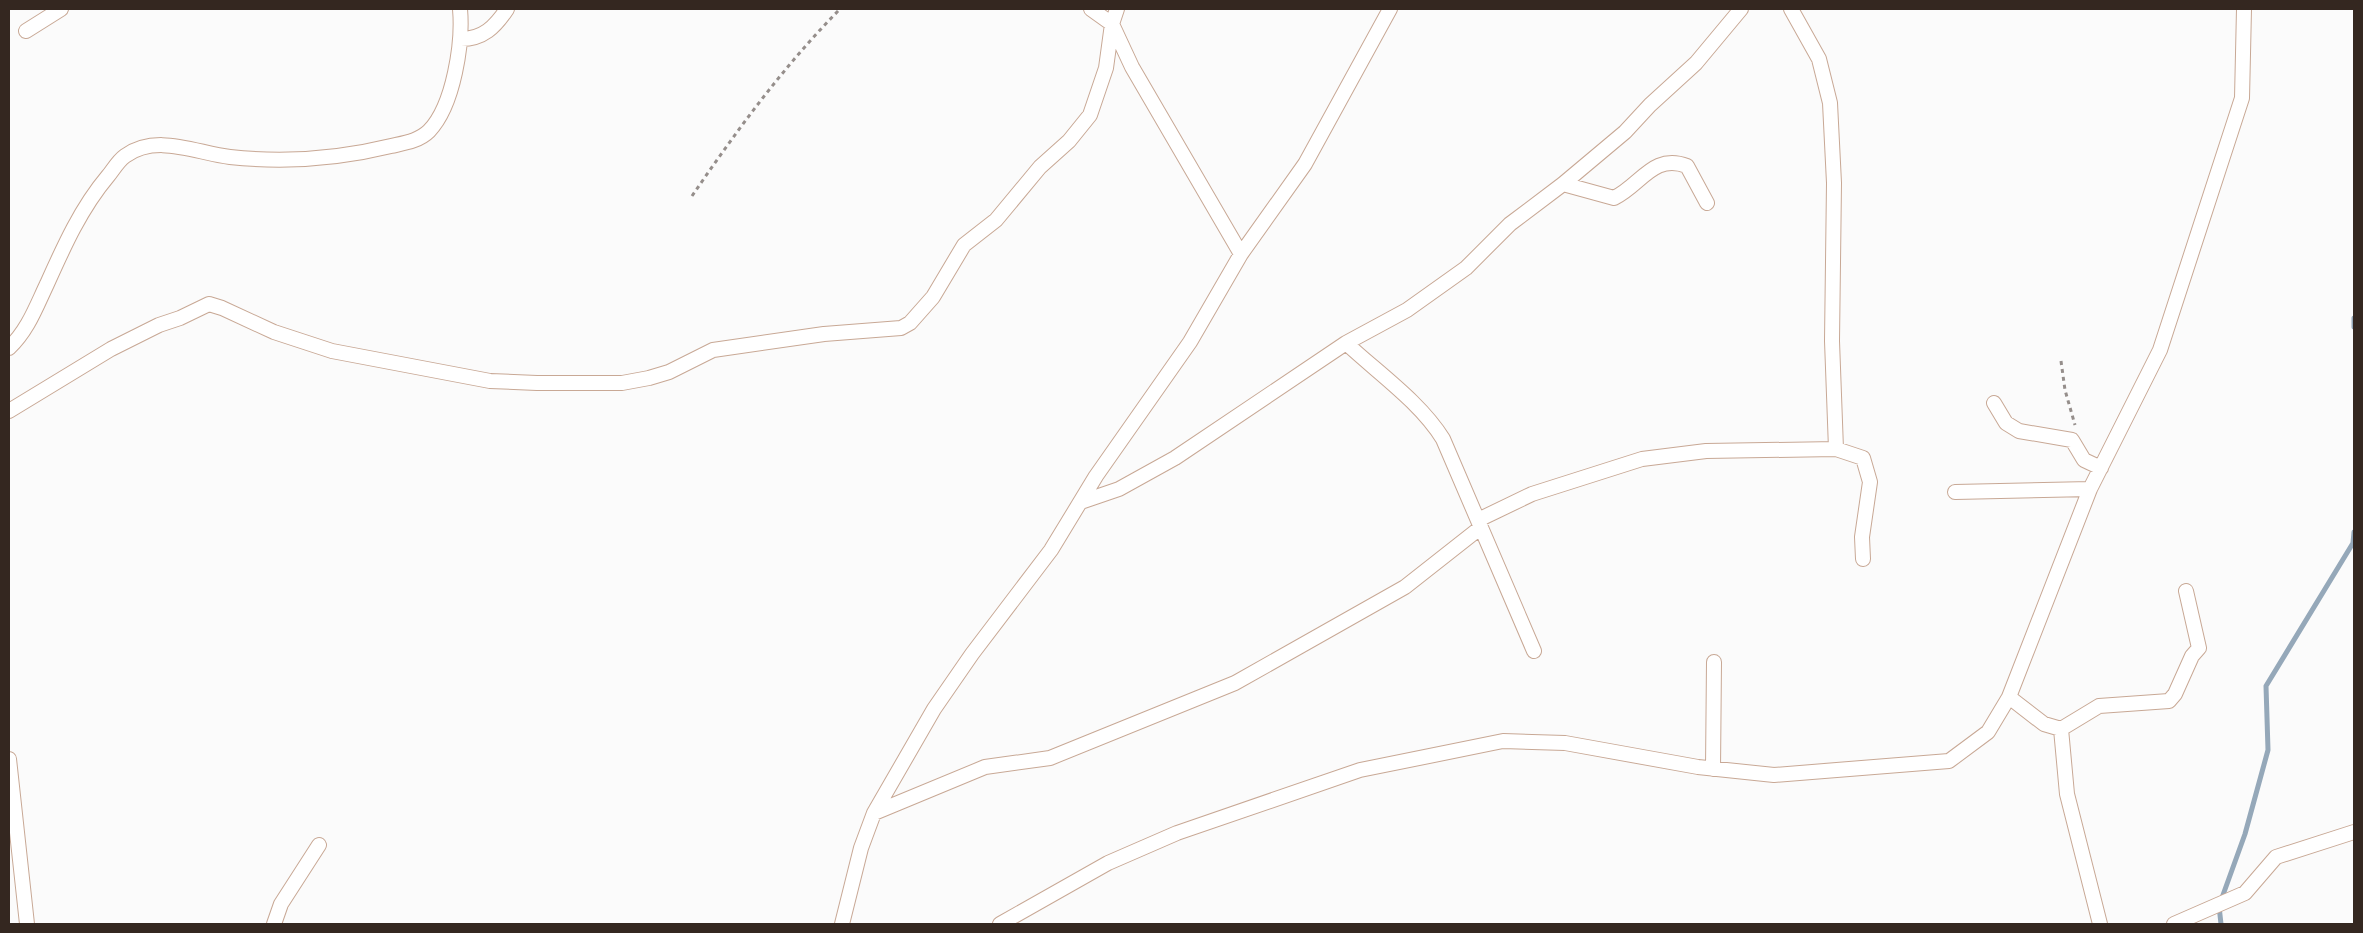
<svg xmlns="http://www.w3.org/2000/svg" width="2363" height="933" font-family="Jost,sans-serif">
<rect width="100%" height="100%" fill="#fbfbfb"/>
<g fill="none" stroke-linecap="round" stroke-linejoin="round">
<path stroke="#95a8b9" stroke-width="5" d="M2354,318V327
M2221,924L2219,906L2245,834L2268,750L2266,686L2353,543L2354,532"/>
<defs>
<path id="minor" d="M1117,9L1112,24L1132,67L1241,254
M1791,9L1819,59L1830,103L1834,183L1832,341L1836,449
M26,31L61,9
M461,39C483,39 495,27 507,9
M1563,184L1614,198C1641,185 1653,153 1687,166L1707,203
M1346,343C1378,373 1420,402 1443,439L1534,651
M9,348C28,330 36,307 47,284C64,246 81,208 108,176C113,170 118,161 125,156C157,133 196,153 230,157C285,163 338,159 391,146C404,143 419,141 429,131C454,105 463,42 460,9
M1994,403L2006,423L2019,431L2072,440L2084,460L2101,468
M9,411L111,349L159,325L180,318L209,304L222,308L274,332L332,351L490,381L537,383H622L649,378L669,372L713,350L824,334L901,328L910,323L933,297L964,245L996,220L1040,167L1069,141L1090,115L1106,68L1112,24L1091,9
M1955,492L2090,489
M1081,502L1119,489L1175,458L1346,343L1407,310L1466,268L1510,224L1563,184L1625,132L1650,105L1696,63L1741,9
M1478,520L1532,494L1642,459L1706,451L1836,449L1863,458L1870,482L1862,537L1863,559
M2009,697L2044,724L2061,729L2067,794L2100,924
M2061,729L2099,706L2169,701L2175,694L2192,656L2199,648L2186,591
M9,759L27,924
M1713,769L1714,662
M874,813L985,767L1050,758L1235,683L1405,587L1480,528
M274,924L281,904L319,845
M842,924L861,848L874,813L934,709L972,654L1051,550L1096,476L1190,342L1241,254L1305,164L1390,9
M1000,924L1108,863L1177,833L1360,770L1503,741L1565,743L1698,767L1774,775L1949,761L1988,732L2009,697L2090,489L2160,350L2242,98L2244,9
M2174,924L2245,893L2276,857L2354,832"/>
</defs>
<use href="#minor" stroke="#c8a895" stroke-width="16"/>
<path stroke="#958e8b" stroke-width="3" stroke-dasharray="4 4" stroke-linecap="butt" d="M692,196C737,130 784,66 840,9
M2061,361L2065,390L2075,425"/>
<use href="#minor" stroke="#fff" stroke-width="14"/>
</g>
<rect width="2363" height="933" fill="none" stroke="#342720" stroke-width="20"/>
</svg>
